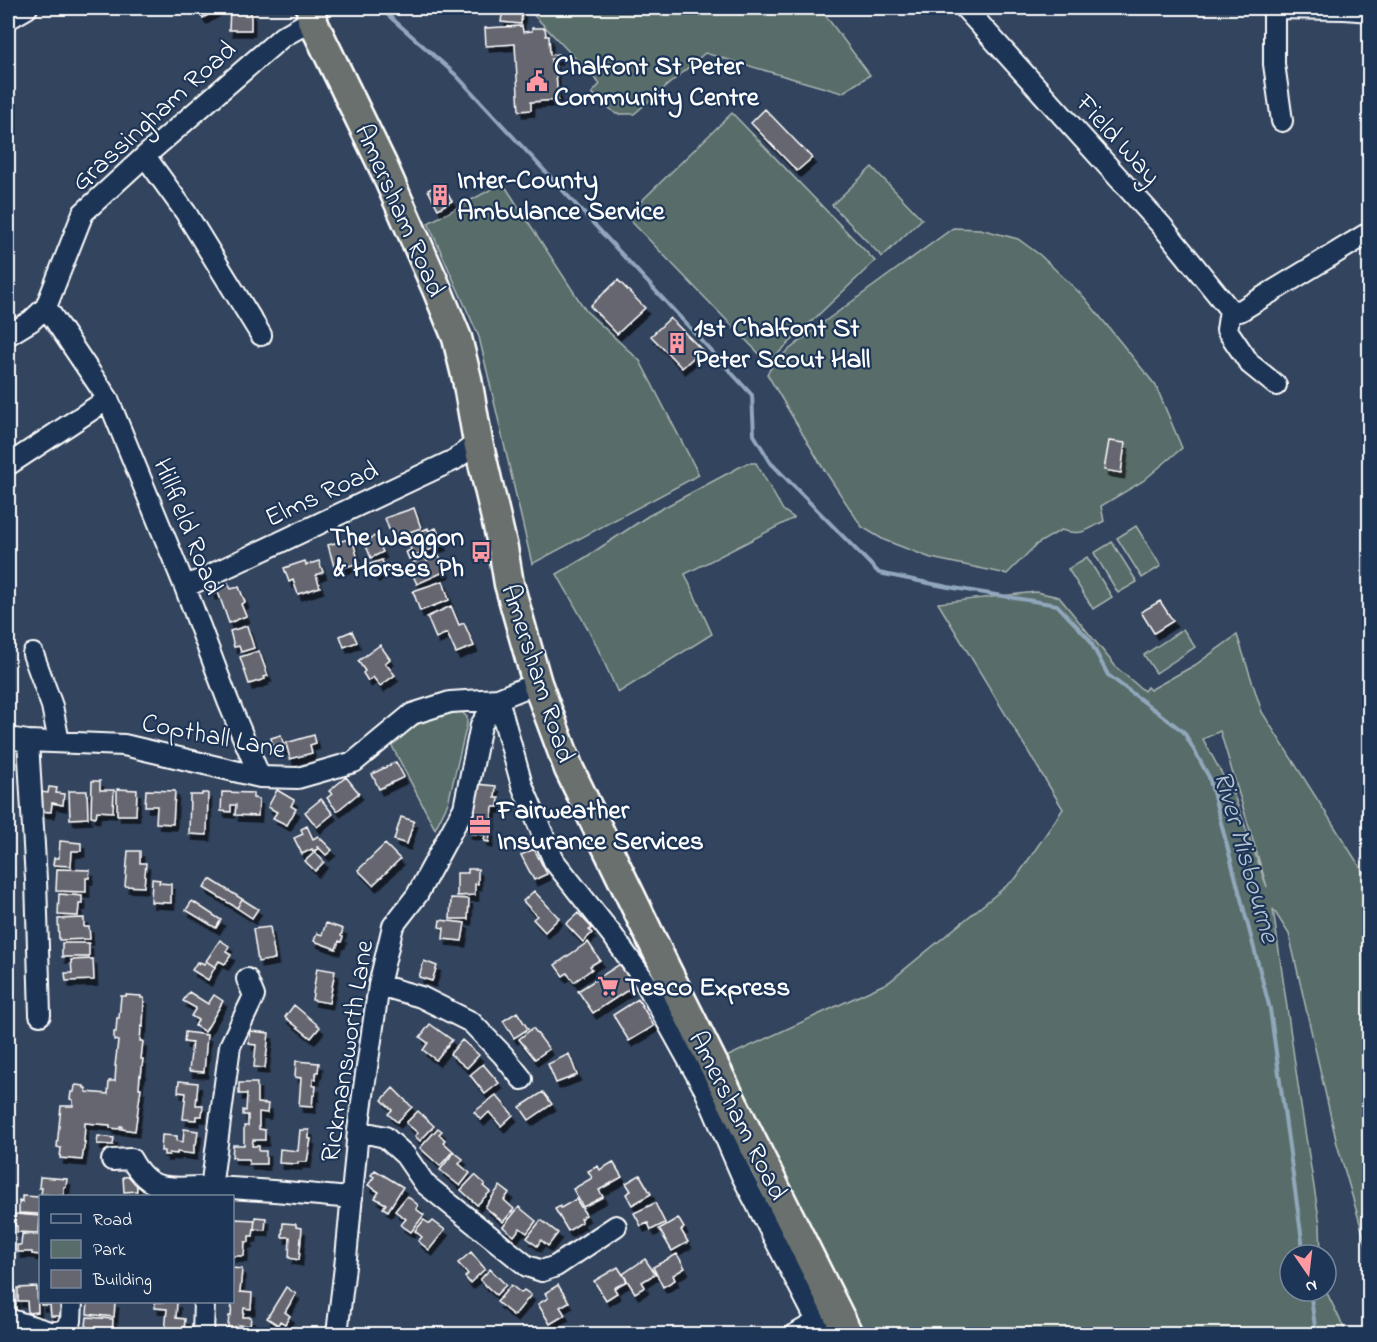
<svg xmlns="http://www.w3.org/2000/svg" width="1377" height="1342" font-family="'Indie Flower',sans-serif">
<defs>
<filter id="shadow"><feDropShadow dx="3.5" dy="6" stdDeviation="0" flood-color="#0009"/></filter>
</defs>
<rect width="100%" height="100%" fill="#33445e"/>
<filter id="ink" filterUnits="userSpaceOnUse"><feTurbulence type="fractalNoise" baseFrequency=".0167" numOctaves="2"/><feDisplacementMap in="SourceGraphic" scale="12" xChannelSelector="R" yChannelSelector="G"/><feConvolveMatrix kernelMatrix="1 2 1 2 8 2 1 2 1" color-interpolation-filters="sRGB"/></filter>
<g filter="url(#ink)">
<path fill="#586d69" stroke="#acb6b4" stroke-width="1.5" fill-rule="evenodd" d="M527,8H820L870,75L842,93L705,53L634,114H616L592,93L600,84Z
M732,113L875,261L768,363L626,216Z
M872,167L922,219L882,257L832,205Z
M503,183L586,311L640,361L699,475L532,564L479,337L428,223Z
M953,228L980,229L1018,239L1040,255L1084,297L1156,386L1182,448L1143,481L1101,506L1104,521C1086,531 1081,536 1061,530L1037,544L1007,574L931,558L884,540L862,527L823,468L767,374L776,360L824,322Z
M747,463H756L783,510L794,518L685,574L712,634L618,693L594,640L557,574L586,557L648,516Z
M1136,526L1161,566L1142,578L1117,538Z
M1112,542L1137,582L1118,593L1094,553Z
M1087,557L1112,597L1093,609L1068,569Z
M1036,592L1059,597L1117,668L1144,691L1147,687L1150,690L1195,665L1237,635L1262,712L1369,881V1254L1337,1144L1289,934L1273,909L1301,1106L1320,1224L1321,1255H1290V1291H1326L1347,1334H848L713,1063L889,982L1016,878L1063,809L938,603ZM1220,731L1267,887L1235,798L1203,739Z
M1183,629L1195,647L1156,673L1144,655Z
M462,712L467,717V724L448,803L435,829L391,744L407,731L429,717Z"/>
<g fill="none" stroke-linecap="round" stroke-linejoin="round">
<path stroke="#91a7bc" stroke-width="4" d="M380,8L456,75L752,395L754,435L771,463L879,573L948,587L1057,605L1089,639L1108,675L1184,732L1209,777L1270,1009L1304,1255
M1310,1291L1316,1334"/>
</g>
<path fill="#666670" stroke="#fff" stroke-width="1.5" filter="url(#shadow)" d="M196,8H220L203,18Z
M230,8H251V30H229Z
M503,8L522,10L521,24L501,22Z
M522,26L523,32L532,31V28H545L546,36H549L550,55L558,54L559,59H551V62H555L558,100L531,102V110L519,111L515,44L486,46L485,28Z
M765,109L812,158L797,171L751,123Z
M441,183L452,201L438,209L428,190Z
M618,280L645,308L617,334L590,306Z
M670,318L702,350L682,368L651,336Z
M1109,441L1125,443L1121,473L1104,470Z
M414,508L421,528L392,538L385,518Z
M428,528L429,531L436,528L443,544L409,559L406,552L411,550L406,538Z
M375,536L383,552L371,558L364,541Z
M352,538L359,563L335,570L328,545Z
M439,556L446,571L417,584L408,565L425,557L427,561Z
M382,560L384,566L389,564L391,570L375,576L370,564Z
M305,561L306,565L319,561L323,572L316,575L320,587L298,594L293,580L289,582L284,568Z
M443,581L449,600L420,611L413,591Z
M228,583L231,589L239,587L245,602L241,604L246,616L229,623L218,592L212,594L210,589Z
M1160,601L1173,621L1154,633L1141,612Z
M451,606L459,625L464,623L474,646L456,653L447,633L436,638L427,617Z
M247,626L254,648L241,652L239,646L234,647L230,631Z
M352,631L357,642L344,647L340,636Z
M380,645L390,659L385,663L395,675L380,686L373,677L368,681L363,673L365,671L358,661Z
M259,651L268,676L264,677L265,679L249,684L240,657Z
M281,735L285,749L274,752L271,738Z
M314,735L316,743L310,745L312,753L290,759L286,743Z
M396,762L404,777L379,789L372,774Z
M346,777L359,793L337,811L327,798L332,794L329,791Z
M92,781H100V790H114L113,812L97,811L96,817L91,816Z
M476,784L496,786L495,798H499L498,807H493L489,842L484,841L485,835L468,833L471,804Z
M49,787L57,788L56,793L64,794L63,805L52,803L51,812L39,811L41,792L48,793Z
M117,789L137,790L136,815H117Z
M146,790L175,791L173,824L156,823L157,806H145Z
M277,790L294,800L291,806L296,809L287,825L273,818L277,812L268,807Z
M69,791H87L88,818L70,819Z
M222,792L253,793V798L259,799L258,816L235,815L236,805H231V812L221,811Z
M202,793H208L207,835L189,834L190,795H202Z
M321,799L333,814L317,827L305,812Z
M401,817L414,821L407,844L394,840Z
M307,826L313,839L318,836L332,850L326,855L318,847H317L318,849L313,851L312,849L302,854L294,838L303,834L301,829Z
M60,841L81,843V851H72L71,866L53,865L54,858H59Z
M385,844L400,859L373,885L358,870Z
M534,849L547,874L534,880L521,855Z
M128,851H140V863H146L144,887L125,886Z
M315,852L324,862L315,871L305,861Z
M57,869L90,870L89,878H86V892L56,891Z
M468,869H478V884H475V895L457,896V873H468Z
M152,879L160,880L159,883L171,884V903L151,902Z
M210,879L242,899L237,908L204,888Z
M534,891L559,918L545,932L533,919L537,916L523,901Z
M59,894L82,896V904H79L78,916L58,915Z
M451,898L469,899L468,919H450Z
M242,899L258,909L252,918L237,908Z
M192,901L221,920L216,928L186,910Z
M578,913L592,928L589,930L592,933L583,942L566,924Z
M84,918V927H89L90,939L59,940L58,919Z
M440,920L465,923L462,941L443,939L444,928L439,927Z
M326,923L343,929L341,936L343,937L341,942L339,941L336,949L314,941L317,933L322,935Z
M270,927L275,959L258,962L253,929Z
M220,940L229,946L226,952L231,955L225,964L219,961L215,967L206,961Z
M588,942L600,960L590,966L592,969L574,982L567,973L563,976L555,965Z
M62,943H89V957H62Z
M93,959L94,980L66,981L65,973H72L71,960Z
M206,961L215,967L208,980L192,970L197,962L199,964L200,962L204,964Z
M424,961L437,966L432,981L419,977Z
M620,964L631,981L628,990L593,1013L578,991Z
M317,968L335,971L329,1003L312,1000Z
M189,992L208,1004L214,995L223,1001L205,1032L195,1026L198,1020L191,1016L196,1008L183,1001Z
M126,995L141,996V998H144L143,1027L141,1026L140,1041H143L141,1059H143L141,1076L140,1075L139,1088H141L135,1131L122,1129V1126H120V1129L110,1128V1125L85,1123L84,1142H85L82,1160L60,1158L61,1148L57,1147L61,1106H73V1100L70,1099L71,1092H74L75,1086L76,1085L84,1086V1088H86V1092L108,1094L109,1081H115L116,1066H115L118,1041L114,1040V1032H116L117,1018H119L121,996H126Z
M638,999L654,1026L629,1041L613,1015Z
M294,1005L320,1027L311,1038L285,1017Z
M517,1012L528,1029L514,1038L503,1021Z
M430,1024L452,1040L436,1060L423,1050L428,1043L420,1037Z
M533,1028L549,1049L535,1059L519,1039Z
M250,1031L269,1033L265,1068L254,1067L256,1045L249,1044Z
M185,1032L207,1035L204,1072L189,1071L192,1043L184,1042Z
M462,1040L479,1055L467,1068L450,1054Z
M569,1054L577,1075L556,1083L548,1064Z
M296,1061L319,1063L318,1072H316V1079H313V1086H316L315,1095H313L312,1107L299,1106L301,1078L295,1077Z
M483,1064L499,1083L485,1094L470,1075Z
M179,1081L198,1083L196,1105H203L202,1116H196V1120L183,1119L186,1093L178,1092Z
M239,1083H257V1103L268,1104L267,1113L259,1112V1129L265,1130V1140H253L252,1146H259V1151H266V1164H249V1159H235V1157H232L233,1145H244V1126H248V1115H243V1110L246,1111L247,1094H239Z
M393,1088L412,1107L397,1122L388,1114L392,1110L382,1100Z
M543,1092L552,1104L529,1120L520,1107Z
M496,1095L513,1115L501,1126L489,1112L481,1120L474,1112Z
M418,1111L434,1126L420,1141L415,1136L418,1133L406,1123Z
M438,1128L442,1131L439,1134L445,1140L443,1142L453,1151L440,1166L420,1148Z
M184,1129L198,1131L196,1145H194V1154L177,1152V1154L169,1153V1155H164V1151H161L162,1135L177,1136V1141L183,1142Z
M300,1130H309V1139H311L307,1162H298V1164L279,1163L280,1149L298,1151Z
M98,1136L114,1138L113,1145L97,1144Z
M454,1152L463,1159L459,1164L470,1173L460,1186L440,1170Z
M613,1162L622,1177L599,1190L603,1197L583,1207L573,1189L592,1178L588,1171L598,1166L600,1170Z
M375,1170L403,1187L388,1211L383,1208L386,1204L375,1198L379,1192L368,1185L374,1177L371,1175Z
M475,1175L485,1184L483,1186L490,1192L477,1205L461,1190Z
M640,1175L651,1194L632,1205L626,1194L631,1191L626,1183Z
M136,1176L137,1191L124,1192L123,1177Z
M40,1177L67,1179L66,1187H64V1196L41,1194L42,1188H39Z
M500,1186L509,1193L504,1200L514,1209L503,1222L485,1207Z
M22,1196L40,1197V1214L19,1213V1201L22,1202Z
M407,1196L418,1205L416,1209L424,1215L411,1232L401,1225L406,1219L395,1211Z
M576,1199L586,1215L580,1219L582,1222L568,1231L555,1209L560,1206L561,1208Z
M655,1203L665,1223L651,1230L648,1223L641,1226L634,1213Z
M519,1207L536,1221L527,1233L520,1228L514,1236L503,1227Z
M15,1214L40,1216L39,1233L17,1232V1226H15Z
M255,1217L266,1218L265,1230L254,1229Z
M678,1218L684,1228L681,1230L688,1242L672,1251L659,1229Z
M234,1219L255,1220L253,1236H249V1242H245L244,1256H232Z
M424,1220L430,1224L433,1221L445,1230L429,1250L418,1241L422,1237L415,1231Z
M541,1220L558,1233L548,1246L541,1240L537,1246L527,1238Z
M283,1223L296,1224V1227L302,1228L299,1260L289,1258L290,1237H282Z
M22,1234L40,1235V1255L32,1254V1252H17V1245H21Z
M471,1252L485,1269L470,1283L465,1277L468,1274L458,1263Z
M677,1254L685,1268L673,1275L675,1280L663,1287L653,1267Z
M645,1259L655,1274L642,1282L645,1287L635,1293L623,1274Z
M618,1267L627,1281L614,1288L617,1293L606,1300L594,1281Z
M232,1268L242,1269L240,1292L252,1293L251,1309L244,1308L243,1317H251L250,1326L238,1325L237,1334H218V1333L227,1334L229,1316H231L232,1302Z
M490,1269L506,1285L496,1295L480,1280Z
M8,1283H15L16,1308L8,1309Z
M511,1285L521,1293L524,1290L531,1295L514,1316L497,1302Z
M558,1285L569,1302L560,1307L565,1315L550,1324L538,1304L548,1298L545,1293Z
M37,1287L38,1312L28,1313L27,1301H18V1288Z
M286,1287L296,1294L285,1312L290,1316L285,1324L280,1321L278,1325L267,1318Z
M41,1302H60L61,1316H51L50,1305H41Z
M88,1302H115L114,1317L87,1314Z
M155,1302H177L176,1318L185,1319L184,1330L178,1329V1333L165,1332L167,1309L155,1308Z
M87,1317L113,1319L112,1334H85Z"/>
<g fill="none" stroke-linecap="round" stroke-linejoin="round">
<defs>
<path id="minor" d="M965,8L1162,226L1230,310
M1271,8L1345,9L1370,11
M1274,8V64L1282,121
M8,19L27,8
M145,156L186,213L261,335
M46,307L108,399L185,587L228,701L260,777
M1230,310L1240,311L1370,232
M1230,310L1227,330L1250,364L1276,385
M8,335L31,321L46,307L83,213L145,156L282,37L312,20
M8,465L108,399
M185,587L454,460L478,442
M33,654L52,706L59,742
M498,699L522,785L554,861L613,936L644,980L705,1090L742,1176L817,1321
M8,738L28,741L124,745L260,777L298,778L354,762L412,714L450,702L498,699
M28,741L36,880L40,1015
M379,985L421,997L471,1022L503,1055L522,1079
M358,1131L385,1137L405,1155L425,1184L527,1266L542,1271L556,1266L616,1226
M112,1160L131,1159C137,1170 147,1183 161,1186C178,1190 196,1186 212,1187C259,1189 306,1194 352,1198
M210,1196L230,1046L254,996L247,979
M8,1319L53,1333L64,1330L71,1321L72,1302
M203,1334L204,1302
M337,1334L346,1258L358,1131L365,1081L379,985L393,926L417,895L464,808L481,725L498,699L537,683
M796,1334L827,1316"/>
<path id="highway" d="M311,8L312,20L382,164L436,287L457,338L467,379L478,442L503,548L509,584L537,683L569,769L665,967L848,1334"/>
</defs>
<use href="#minor" stroke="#fff" stroke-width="24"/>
<use href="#highway" stroke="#fff" stroke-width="33"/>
<use href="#minor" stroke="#1d3557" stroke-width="20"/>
<use href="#highway" stroke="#6b706d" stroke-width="28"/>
</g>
</g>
<defs>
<symbol id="civic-bare" viewBox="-9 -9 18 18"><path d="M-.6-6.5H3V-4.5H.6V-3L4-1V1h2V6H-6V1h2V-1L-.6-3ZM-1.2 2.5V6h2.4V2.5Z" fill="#ff9aa2" stroke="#1d3557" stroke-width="2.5" paint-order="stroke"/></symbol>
<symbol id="building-bare" viewBox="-9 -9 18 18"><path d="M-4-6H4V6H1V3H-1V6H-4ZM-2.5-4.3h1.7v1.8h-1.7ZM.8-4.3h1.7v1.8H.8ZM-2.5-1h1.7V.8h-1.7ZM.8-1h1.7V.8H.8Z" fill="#ff9aa2" stroke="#1d3557" stroke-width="2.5" paint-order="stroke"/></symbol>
<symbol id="bus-bare" viewBox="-9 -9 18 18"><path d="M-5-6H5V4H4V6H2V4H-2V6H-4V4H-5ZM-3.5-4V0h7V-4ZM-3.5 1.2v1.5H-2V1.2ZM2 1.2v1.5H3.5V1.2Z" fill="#ff9aa2" stroke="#1d3557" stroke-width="2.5" paint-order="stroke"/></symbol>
<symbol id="office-bare" viewBox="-9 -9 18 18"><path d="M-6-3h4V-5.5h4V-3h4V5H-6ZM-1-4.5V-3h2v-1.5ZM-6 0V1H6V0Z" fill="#ff9aa2" stroke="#1d3557" stroke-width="2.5" paint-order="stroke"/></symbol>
<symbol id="supermarket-bare" viewBox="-9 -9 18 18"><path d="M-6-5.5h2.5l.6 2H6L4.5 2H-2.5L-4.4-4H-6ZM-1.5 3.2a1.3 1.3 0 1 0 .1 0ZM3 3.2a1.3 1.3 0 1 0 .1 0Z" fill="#ff9aa2" stroke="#1d3557" stroke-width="2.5" paint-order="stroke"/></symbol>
</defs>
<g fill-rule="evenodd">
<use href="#civic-bare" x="522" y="66" width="30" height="30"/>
<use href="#building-bare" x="425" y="180" width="30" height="30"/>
<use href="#building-bare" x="662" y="328" width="30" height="30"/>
<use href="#bus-bare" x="466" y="537" width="30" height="30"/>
<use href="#office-bare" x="465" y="810" width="30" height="30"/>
<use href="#supermarket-bare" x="593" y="971" width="30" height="30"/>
</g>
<g text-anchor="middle" stroke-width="4.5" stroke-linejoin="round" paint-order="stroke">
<g font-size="27" font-weight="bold" fill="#fff" stroke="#1d3557" text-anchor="start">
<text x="554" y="74">Chalfont St Peter<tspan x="554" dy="31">Community Centre</tspan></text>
<text x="457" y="188">Inter-County<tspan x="457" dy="31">Ambulance Service</tspan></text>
<text x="694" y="336">1st Chalfont St<tspan x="694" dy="31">Peter Scout Hall</tspan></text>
<text x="464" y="545" text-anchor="end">The Waggon<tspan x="464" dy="31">&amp; Horses Ph</tspan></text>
<text x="497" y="818">Fairweather<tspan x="497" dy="31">Insurance Services</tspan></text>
<text x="625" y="995">Tesco Express</text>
</g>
<g font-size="27" fill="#fff" stroke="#1d3557">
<text transform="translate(153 115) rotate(-42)" y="9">Grassingham Road</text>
<text transform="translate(1119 139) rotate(48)" y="9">Field Way</text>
<text transform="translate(401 210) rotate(66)" y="9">Amersham Road</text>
<text transform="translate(321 493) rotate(-25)" y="9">Elms Road</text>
<text transform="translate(189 526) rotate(68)" y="9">Hillfield Road</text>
<text transform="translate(539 673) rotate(72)" y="9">Amersham Road</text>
<text transform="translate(214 735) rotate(11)" y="9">Copthall Lane</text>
<text transform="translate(346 1051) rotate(-81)" y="9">Rickmansworth Lane</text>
<text transform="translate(739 1115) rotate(63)" y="9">Amersham Road</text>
</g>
<g font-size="28" font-style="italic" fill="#b6c4d2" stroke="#1d3557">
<text transform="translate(1248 856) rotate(74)" y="10">River Misbourne</text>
</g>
</g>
<rect width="1377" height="1342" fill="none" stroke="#1d3557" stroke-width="30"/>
<rect x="15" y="15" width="1347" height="1312" fill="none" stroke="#fff" stroke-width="2" filter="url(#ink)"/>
<rect x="39" y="1195" width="195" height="108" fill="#1d3557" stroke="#77869a" stroke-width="1.5"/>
<rect x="51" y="1214" width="30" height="9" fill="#1d3557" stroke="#77869a" stroke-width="1.5"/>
<text x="93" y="1225" font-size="18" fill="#ffffff">Road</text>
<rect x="51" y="1240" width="30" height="18" fill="#586d69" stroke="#77869a" stroke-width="1.5"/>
<text x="93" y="1255" font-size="18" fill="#ffffff">Park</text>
<rect x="51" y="1270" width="30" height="18" fill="#666670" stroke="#77869a" stroke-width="1.5"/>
<text x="93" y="1285" font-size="18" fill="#ffffff">Building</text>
<g transform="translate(1308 1273) rotate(166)"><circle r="28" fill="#1d3557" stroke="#77869a" stroke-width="1.5"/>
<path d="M0-4.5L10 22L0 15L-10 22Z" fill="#ff9aa2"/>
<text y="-9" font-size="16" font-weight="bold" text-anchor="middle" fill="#ffffff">N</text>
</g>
</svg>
